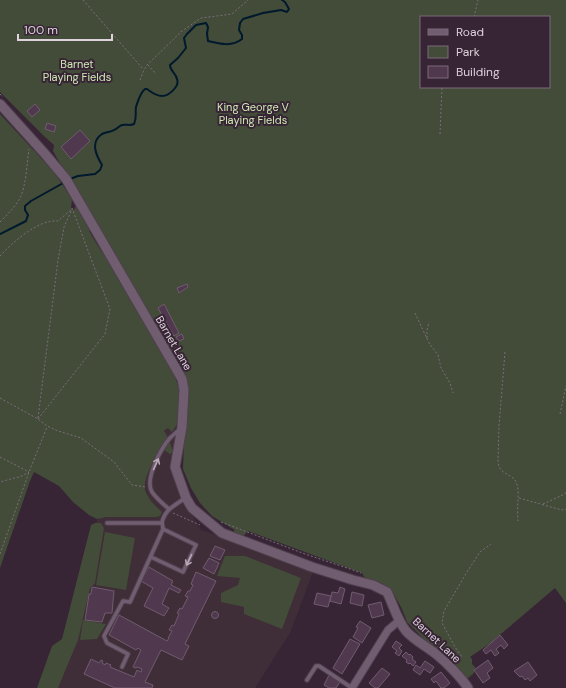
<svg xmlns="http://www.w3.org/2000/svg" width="566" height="688" font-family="'DM Sans',sans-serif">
<rect width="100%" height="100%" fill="#372536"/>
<path fill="#3f2d37" d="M177,419L173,465L182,499L201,530L217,535L313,572L290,633L255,688H52L96,524L106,491Z"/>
<path fill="#434c39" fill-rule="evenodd" d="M0,0H566V603L555,588L489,644L470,657L472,659V664L475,667L474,673L467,679L457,671L458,668C454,664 450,660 444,659L407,622L402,609L391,589L381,583L366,580L362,573L248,531L238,542L227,537L235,530L212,516L200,503L191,488L183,469L186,387L53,151L54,145L45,137L0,92ZM421,17H549V87H421Z
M0,114L54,172L72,199L71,208L74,210L75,207H78L81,215L90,230L89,231C96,243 103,255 113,265L112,268L120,279L163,351L176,379L180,393V420L172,432L168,428L164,431L168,437L173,452L170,454L161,448C155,458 143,478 145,490C146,493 149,498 151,501C154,505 158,508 162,512L160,516L156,517H106L97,519L89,515L73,502L59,486L34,472L30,481L0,568Z
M95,523H101L104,528L95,583L90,588L78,640L58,688H37L52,646L62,639L91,525Z
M105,532L135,538L126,590L96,585Z
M225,556H245L301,578L282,629L244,614V607L221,602V593L238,585L240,578L217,576Z
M83,620L106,624L97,639L80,640Z"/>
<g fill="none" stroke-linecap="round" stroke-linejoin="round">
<path stroke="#01192d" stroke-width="2" d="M70,179L78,176L95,174L100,170L102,165C96,155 90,142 102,134C106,132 111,132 114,130C117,129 119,126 122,125C126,124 130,126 134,124C137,118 135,113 136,107C138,101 140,93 145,89H147C151,92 156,96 162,96C169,96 180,86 177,79C176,73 170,71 170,65L178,58L186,48L184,38L187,34L196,25L206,23L208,27L207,34L208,41C220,44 232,47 242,39V35L239,30L240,23L243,19L263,13L281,10L287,12L289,9L285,2L282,0
M0,234L26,221L28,215L25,210V206L31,201L65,182"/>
</g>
<path fill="#50384f" stroke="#705b6f" d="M35,104L40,110L32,117L27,111Z
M47,123L56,126L54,132L45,129Z
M80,130L90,141L71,159L61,147Z
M187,284L188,287L179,293L177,288Z
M164,304L179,333L174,336L158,308Z
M182,334L184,339L179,341L176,337Z
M215,546L225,550L220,560L210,556Z
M209,558L219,563L214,574L203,568Z
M149,567L173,581L171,585L181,590L179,593L169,588L162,604L169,608L164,616L144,606L153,588L141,581Z
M196,572L216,581L185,644L189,646L182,660L161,650L145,682L153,685L152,688H115L84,674L91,659L99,663L101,660L103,661L102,663L105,665L106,663L111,665L110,667L134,677L137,670L141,672L142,669L137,667L136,668L133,667L141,650L138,648L136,650L109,635L119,615L167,641L169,638H168L172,631L169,630L172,625L174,626L179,614L177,613L180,608L182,609L188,597L185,596L188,591H190L193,585L191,584Z
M92,587L114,591L112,613H105L102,622L85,620L89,594H91Z
M340,587L345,589L341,604L330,601L332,592L338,593Z
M352,592L364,595L362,606L350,603Z
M317,593L331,596L328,607L314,604Z
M381,602L384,615L372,618L368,605Z
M211.5 615a3.5 3.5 0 1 1 7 0a3.5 3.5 0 1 1-7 0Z
M360,621L371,628L362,643L353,637L358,628L356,627Z
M500,635L508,645L504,649L501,645L496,649L499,653L495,656L491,650L486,654L483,650Z
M350,639L360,644L342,674L333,668Z
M396,641L402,645L399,648L402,651L399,656L395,653L397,651L392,647Z
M406,652L409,655L410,654L413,657L412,659L416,662L413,666L410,663L409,664L406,662L407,660L402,656Z
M488,660L493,668L487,673L490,678L483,683L474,670Z
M425,661L434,667L430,673L424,669L420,675L413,670L416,665L420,668Z
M528,662L537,675L530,681L528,678L525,680L522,676L520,677L514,671Z
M382,668L390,674L378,688H375L369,683Z
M441,672L450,683L444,688H441L436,681L434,683L431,679Z
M329,675L340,682L336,688H329L324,685Z"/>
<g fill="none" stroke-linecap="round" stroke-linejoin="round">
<defs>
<path id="service" d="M169,509C163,504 156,498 152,492C144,479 162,447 170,438C173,435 177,432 180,429
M107,523H162
M151,557L183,572L196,545L163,529
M122,667L128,654L107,643L104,636L123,601L130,602L163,529C163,526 161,522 163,519C166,509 177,504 185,498
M307,680L316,666H319L352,688"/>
<path id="minor" d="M352,688L388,630L400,620"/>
<path id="tertiary" d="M0,104L45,154L66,179L182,379L184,390L182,427L175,467L186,498L192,508L222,533L312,567L353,580L373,585L387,592C393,604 397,620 406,631C414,640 426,646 436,654C446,662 461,677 468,688"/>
</defs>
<use href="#service" stroke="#50404f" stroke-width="5.5"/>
<use href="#minor" stroke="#50404f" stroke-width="9"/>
<use href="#tertiary" stroke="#50404f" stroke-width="11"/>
<path stroke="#7c6d7b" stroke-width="1" stroke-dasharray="2 2" stroke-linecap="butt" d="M83,0L143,69
M474,17L478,0
M148,65L156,74
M140,80L144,70L147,65L182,31L201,18L232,14L248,0
M0,94L3,97
M440,134L442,87
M0,222C8,214 15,207 20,198C26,187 27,162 29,149
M0,256C12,243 38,219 58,221L72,209
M415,313L429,343L438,355L441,368L450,383L453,393
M427,338V330L429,322
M505,352L499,426L498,462C499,475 512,473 516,482C519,488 518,496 518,502C517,508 518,515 518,521
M0,398L38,419L47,426L58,431L81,438L114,462L132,485L146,487
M560,414L566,386
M38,418L58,260L64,227L72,209
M38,419L105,334L110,309L72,208
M0,457L29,472L22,476L0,482
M519,498L558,509L563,510L566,509
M543,504L565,494L566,492
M173,513L200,525
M221,522L305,554L350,569L361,573
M0,554L29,472L47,427
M457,662L462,657L455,647L442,623L444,611L467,572L480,552L491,544"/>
<use href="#service" stroke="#715d70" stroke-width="3.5"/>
<use href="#minor" stroke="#715d70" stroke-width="7"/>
<use href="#tertiary" stroke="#715d70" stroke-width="9"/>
</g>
<defs><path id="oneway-shaft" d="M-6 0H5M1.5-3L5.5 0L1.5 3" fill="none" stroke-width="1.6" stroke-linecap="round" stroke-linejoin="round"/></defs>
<g stroke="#b8a9b7">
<use href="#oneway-shaft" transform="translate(156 464) rotate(-66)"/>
<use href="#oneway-shaft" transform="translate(189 560) rotate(115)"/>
</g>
<g text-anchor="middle" stroke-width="4" stroke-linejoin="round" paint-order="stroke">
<g font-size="11" fill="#cfeab2" stroke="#372536">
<text x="77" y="68">Barnet<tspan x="77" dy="13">Playing Fields</tspan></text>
<text x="253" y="111">King George V<tspan x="253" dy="13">Playing Fields</tspan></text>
</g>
<g font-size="11" fill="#ded2dd" stroke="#372536">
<text transform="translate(174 343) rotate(60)" y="4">Barnet Lane</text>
<text transform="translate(437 640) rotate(43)" y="4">Barnet Lane</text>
</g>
</g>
<rect x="420" y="16" width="130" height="72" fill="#372536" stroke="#7a6a79"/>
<rect x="428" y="29" width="20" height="6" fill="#715d70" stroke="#7a6a79"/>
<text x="456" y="36" font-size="12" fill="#ded2dd">Road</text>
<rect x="428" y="46" width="20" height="12" fill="#434c39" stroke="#7a6a79"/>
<text x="456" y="56" font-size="12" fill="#ded2dd">Park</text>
<rect x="428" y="66" width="20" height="12" fill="#50384f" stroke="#7a6a79"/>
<text x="456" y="76" font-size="12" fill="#ded2dd">Building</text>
<path d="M18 34v6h94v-6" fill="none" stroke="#ded2dd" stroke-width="2"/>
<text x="24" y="34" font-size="12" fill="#ded2dd" stroke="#372536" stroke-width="3" paint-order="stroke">100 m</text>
</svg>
